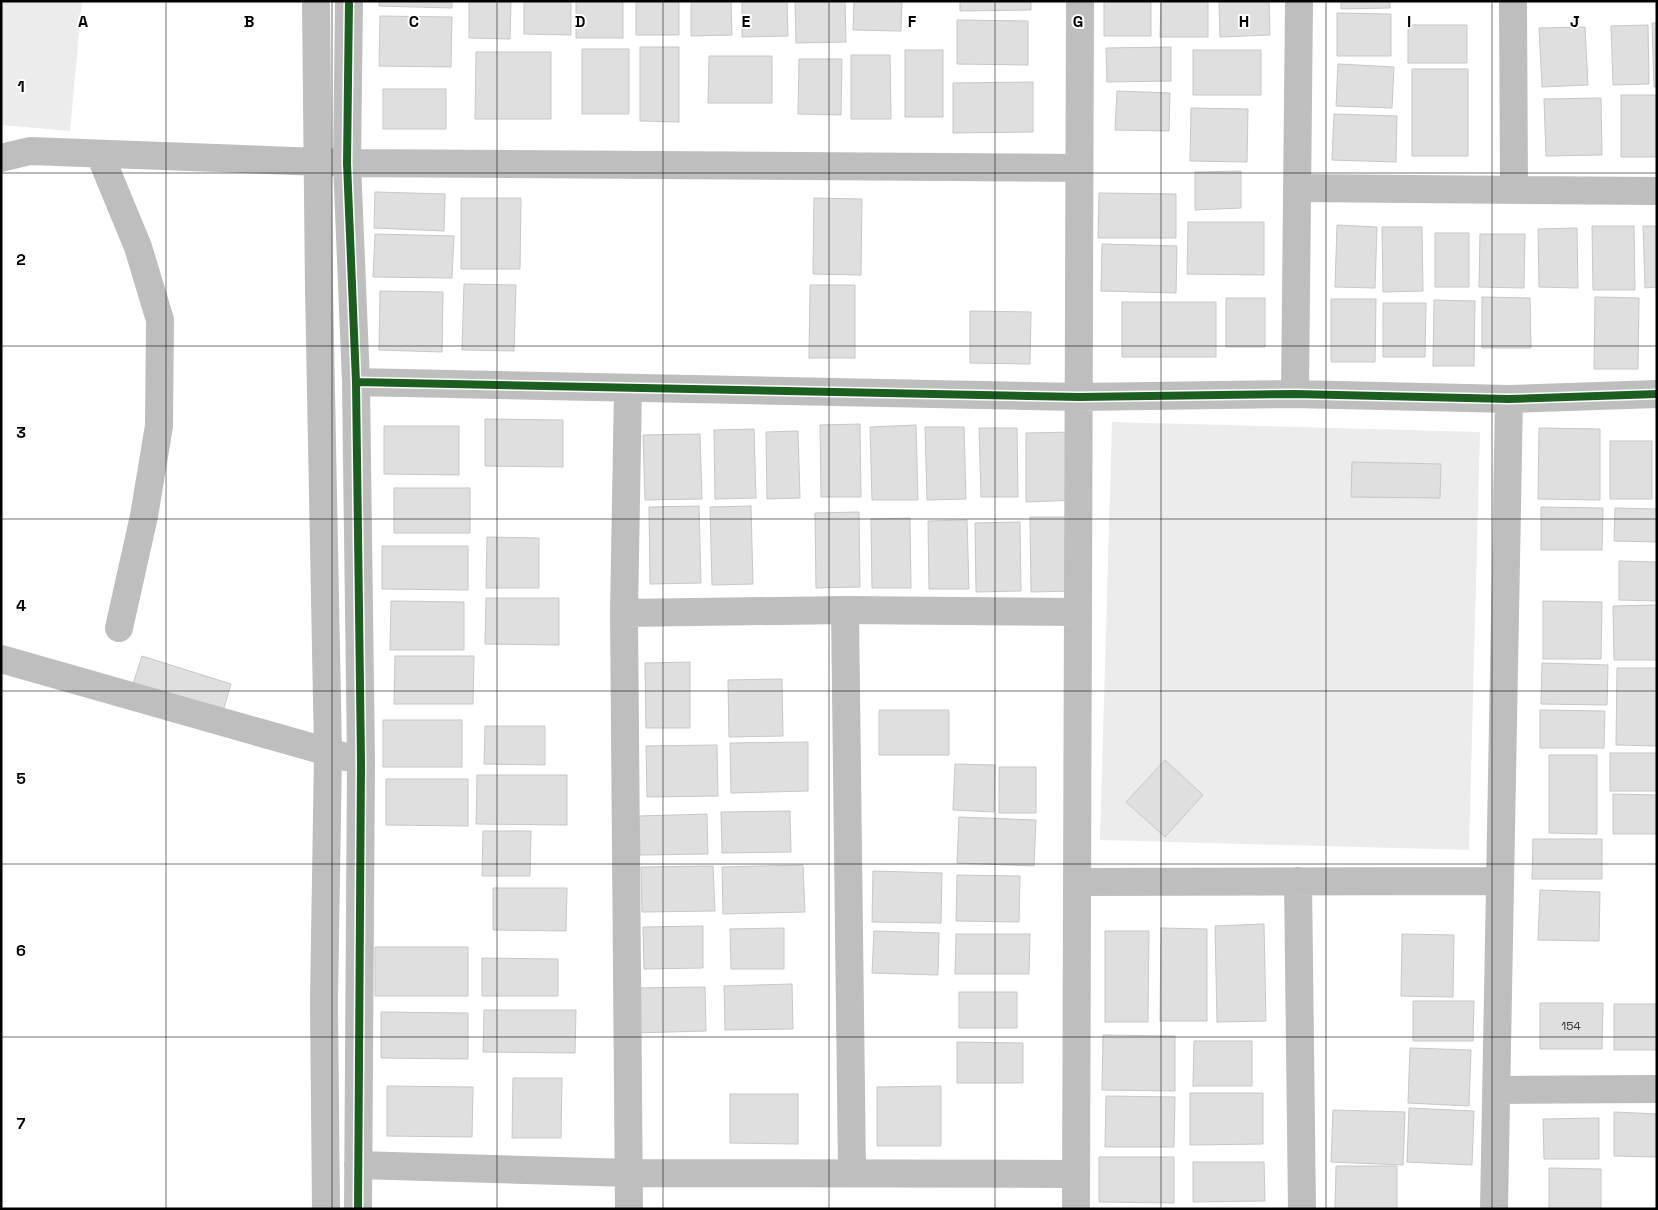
<svg xmlns="http://www.w3.org/2000/svg" width="1658" height="1210" font-family="'Space Grotesk',sans-serif">
<rect width="100%" height="100%" fill="#fff"/>
<path fill="#ececec" d="M1,1H82L70,131L1,125Z
M1112,422L1480,432L1469,850L1100,840Z"/>
<path fill="#dfdfdf" stroke="#c7c7c7" d="M379,1H452V8L379,6Z
M469,1H511L510,39L469,38Z
M524,1H571V35L524,34Z
M576,1H623V38H576Z
M636,1H679V35H636Z
M691,1H731L732,35L691,36Z
M742,1H787L788,36L742,37Z
M795,1H845L846,42L796,43Z
M854,1H902L901,31L853,30Z
M960,1H1031V10L960,11Z
M1104,1H1151V36H1104Z
M1161,1H1208V37H1160Z
M1219,1H1269L1270,35L1220,37Z
M1341,1H1390V8L1341,9Z
M1337,13L1391,14V56H1337Z
M380,16L452,17L451,67L379,66Z
M957,20L1028,21V65L957,64Z
M1652,23H1657V87H1654Z
M1408,25H1467V63H1408Z
M1648,25L1649,84L1613,85L1611,26Z
M1585,27L1588,85L1542,87L1539,28Z
M640,47H679V122L640,121Z
M1171,47V81L1107,82L1106,48Z
M582,49H629V114H582Z
M905,50H943V117H905Z
M1193,50H1261V95H1193Z
M476,52H551V119H475Z
M851,55H890L891,119H851Z
M709,56H772V103H708Z
M799,59H842L841,115L798,114Z
M1338,64L1394,67L1392,108L1336,106Z
M1412,69H1468V156H1412Z
M1033,82V132L953,133V83Z
M383,89H446V129H383Z
M1117,91L1170,93L1169,131L1115,130Z
M1621,95H1657V157H1621Z
M1601,98L1602,155L1546,156L1544,99Z
M1191,108L1248,109L1247,162L1190,161Z
M1334,114L1397,116L1396,162L1332,160Z
M1241,171V208L1195,210V172Z
M375,192L445,194L444,231L374,228Z
M1099,193L1176,194V238H1098Z
M461,198H521L520,269H461Z
M814,198L862,199L861,275L813,274Z
M1188,222H1264V275L1187,274Z
M1337,225L1377,227L1375,288L1335,287Z
M1592,226H1634L1635,290H1593Z
M1643,226H1657V287L1645,288Z
M1382,227H1422L1423,291L1383,292Z
M1577,228L1578,288L1539,287L1538,229Z
M1435,233H1469V287H1435Z
M375,234L454,236L452,278L373,277Z
M1480,234H1525L1524,288L1479,287Z
M1102,244L1177,246L1176,293L1101,291Z
M464,284L516,285L514,351L462,350Z
M810,285H855V358H809Z
M380,291L443,292L442,352L379,350Z
M1482,297L1530,298L1531,348H1482Z
M1595,297L1639,298L1638,369H1594Z
M1226,298H1265V347H1226Z
M1331,299H1376L1375,362H1331Z
M1434,300L1475,301L1474,366H1433Z
M1122,302H1216V357H1122Z
M1383,303H1426L1425,357H1383Z
M970,311L1031,312L1030,364L970,363Z
M485,419L563,420V467L485,466Z
M860,424L861,497H821L820,425Z
M916,425L918,500H872L870,427Z
M384,426H459V475L384,474Z
M925,427H964L966,499L927,500Z
M979,428H1017L1018,497H981Z
M1539,428L1600,429V500L1538,499Z
M754,429L756,498L715,499L714,430Z
M798,431L800,498L767,499L766,432Z
M1076,432L1077,500L1026,502V433Z
M700,434L702,499L645,500L643,435Z
M1610,441H1652V499H1610Z
M1352,462L1441,464L1440,498L1351,497Z
M394,488H470V533H394Z
M699,506L701,583L650,584L649,507Z
M751,506L753,584L712,585L710,507Z
M1541,507L1603,508L1602,550H1541Z
M1615,508L1657,509V542L1614,541Z
M859,512L860,587L816,588L815,513Z
M1030,517H1074L1075,591L1031,592Z
M910,518L911,588H872L871,519Z
M967,520L969,589H929L928,521Z
M1020,522L1021,591L976,592L975,523Z
M487,537L539,538V588H486Z
M382,546H468V590L382,589Z
M1619,561L1657,562V601L1619,600Z
M486,598H559V645L485,644Z
M391,601L464,602V650H390Z
M1543,601L1602,602L1601,659H1543Z
M1657,605V660H1614L1613,606Z
M142,656L231,684L222,715L132,687Z
M395,656H474L473,704H394Z
M690,662V728H646L645,663Z
M1542,663L1608,665L1607,705L1541,704Z
M1617,668H1657V746L1616,745Z
M782,679L783,736L729,737L728,680Z
M879,710H949V755H879Z
M1540,710L1605,711L1604,748H1540Z
M383,720H462V767H383Z
M485,726H545V765L484,764Z
M808,742V791L731,793L730,743Z
M717,745L718,796L647,797L646,746Z
M1610,753H1657V791H1610Z
M1549,755H1597V834L1549,833Z
M1165,760L1203,795L1165,837L1126,802Z
M955,764L995,765L994,812L953,810Z
M999,767H1036V813H999Z
M477,775H567V825L476,824Z
M386,779H468V826L386,825Z
M1613,794L1657,795V834H1613Z
M790,811L791,852L722,853L721,812Z
M707,814L708,854L640,855L639,816Z
M959,817L1036,820L1034,866L957,863Z
M483,831H531L530,876H482Z
M1533,839H1602V879H1532Z
M803,865L805,912L723,914L722,867Z
M713,866L715,911L642,912L641,867Z
M873,871L942,873L941,923L872,922Z
M957,875L1020,876L1019,922L956,921Z
M493,888H567L566,931L493,930Z
M1540,890L1600,892L1599,941L1538,940Z
M1264,924L1266,1021L1217,1022L1215,926Z
M703,926V968L644,969L643,927Z
M784,928V969H731L730,929Z
M1161,928L1207,929V1021H1160Z
M874,931L939,933L938,975L872,973Z
M1105,931H1149L1148,1022H1105Z
M956,934H1030L1029,974H955Z
M1402,934L1454,935L1453,997L1401,996Z
M375,947H468V996H375Z
M482,958L558,959V996H482Z
M792,984L793,1029L725,1030L724,986Z
M705,987L706,1031L633,1033L632,988Z
M959,992H1017V1028H959Z
M1413,1001H1474L1473,1041H1413Z
M1540,1003H1603L1602,1049H1540Z
M1614,1004H1657V1050H1614Z
M484,1010H576L575,1053L483,1052Z
M381,1012L468,1013V1059L381,1058Z
M1103,1035L1175,1036V1091L1102,1090Z
M1194,1041H1252V1086H1193Z
M957,1042L1023,1043V1083H957Z
M1410,1048L1471,1050L1469,1106L1408,1103Z
M513,1078H562L561,1138H512Z
M387,1086L473,1087L472,1137L387,1136Z
M941,1086V1146H877V1087Z
M1190,1093H1263V1144L1190,1145Z
M730,1094H798V1144L730,1143Z
M1106,1096L1175,1097L1174,1147H1105Z
M1409,1108L1474,1111L1472,1165L1407,1162Z
M1333,1110L1405,1112L1403,1165L1331,1162Z
M1614,1112L1657,1114V1157L1614,1156Z
M1599,1118V1159H1544L1543,1119Z
M1099,1157H1174V1203L1099,1202Z
M1193,1162H1264L1265,1201L1193,1202Z
M1336,1166H1397V1209H1335Z
M1549,1168L1601,1169V1209H1549Z"/>
<g fill="none" stroke-linecap="round" stroke-linejoin="round">
<path stroke="#bebebe" stroke-width="28" d="M316,1L319,289L328,752L324,1002L326,1209
M349,1L347,163L356,382L361,761L358,1209
M1513,1L1514,190
M100,155L138,247L160,320L159,426L144,516L119,628
M1,158L30,151L347,163L1079,168
M1297,188L1657,191
M356,382L1079,397L1295,394L1509,399L1657,394
M628,388L624,613L629,1209
M1295,394L1299,1
M845,610L852,1173
M624,613L845,610L1078,612
M1,659L346,757
M1298,881L1302,1209
M1077,882L1500,881
M1496,1090L1657,1089
M358,1165L630,1173L1076,1174
M1076,1209L1080,1
M1494,1209L1509,399"/>
<defs>
<path id="cycleway" d="M349,1L347,163L356,382L361,761L358,1209
M356,382L1079,397L1295,394L1509,399L1657,394"/>
</defs>
<use href="#cycleway" stroke="#fff" stroke-width="11"/>
<use href="#cycleway" stroke="#1b5e20" stroke-width="8"/>
</g>
<path fill="none" stroke="#000" stroke-width="1" stroke-opacity="0.55" d="M166,1V1209M332,1V1209M497,1V1209M663,1V1209M829,1V1209M995,1V1209M1161,1V1209M1326,1V1209M1492,1V1209M1,173H1657M1,346H1657M1,519H1657M1,691H1657M1,864H1657M1,1037H1657"/>
<g text-anchor="middle" stroke-width="4" stroke-linejoin="round" paint-order="stroke">
<g font-size="12" fill="#383838">
<text x="1571" y="1030">154</text>
</g>
</g>
<g font-size="16" text-anchor="middle" font-weight="bold" fill="#000" stroke="#fff" stroke-width="4" stroke-linejoin="round" paint-order="stroke">
<text x="83" y="27">A</text>
<text x="249" y="27">B</text>
<text x="414" y="27">C</text>
<text x="580" y="27">D</text>
<text x="746" y="27">E</text>
<text x="912" y="27">F</text>
<text x="1078" y="27">G</text>
<text x="1244" y="27">H</text>
<text x="1409" y="27">I</text>
<text x="1575" y="27">J</text>
<text x="21" y="92">1</text>
<text x="21" y="265">2</text>
<text x="21" y="438">3</text>
<text x="21" y="611">4</text>
<text x="21" y="784">5</text>
<text x="21" y="956">6</text>
<text x="21" y="1129">7</text>
</g>
<rect width="1658" height="1210" fill="none" stroke="#000000" stroke-width="5"/>
</svg>
